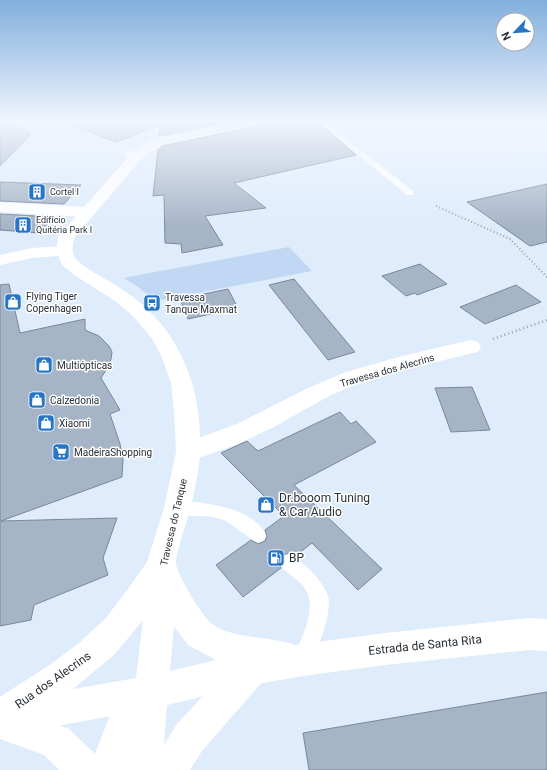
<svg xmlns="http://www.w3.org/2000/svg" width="547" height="770" font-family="Roboto,sans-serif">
<rect width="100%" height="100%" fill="#dfecfc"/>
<path fill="#c0d8f3" d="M289,247L312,271L156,301L134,284L123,278Z"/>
<path fill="#a5b4c7" stroke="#798899" d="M0,120H7L31,134L0,166Z
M64,120H237L159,136L160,125L116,142L64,122Z
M270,120H315L356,155L234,183L266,208L205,216L223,245L182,253L181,244L165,243L164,195L153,196L158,150L163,146L263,125Z
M0,182L81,185L64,204L0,201Z
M547,184V242L530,246L467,202Z
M0,214L54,217L40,233L0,230Z
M420,264L447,284L417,295L415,293L406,296L382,276Z
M294,279L355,352L328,360L269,285Z
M9,284L20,333L85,319V330L99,336L109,346L112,352L111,359L108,367L101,378L120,410L110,414L120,444L123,460L122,477L1,521L117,518L103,558L108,575L34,605L31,620L0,626V285Z
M516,285L541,302L485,324L460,307Z
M228,289L238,308L188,319L180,299Z
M472,387L490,430L451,432L435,388Z
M340,412L351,424L356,421L376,442L294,485L382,569L358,590L312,543L295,556L289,553L281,556L278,561L281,568L243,597L216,565L251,540L258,544L265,541L267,536L265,530L284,516L221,453L247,441L258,451Z
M547,692V770H309L303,733Z"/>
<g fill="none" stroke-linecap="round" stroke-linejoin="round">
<path stroke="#96a0ad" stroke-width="2" stroke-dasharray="1 2.5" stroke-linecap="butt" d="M436,206L510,239L547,277"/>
<path stroke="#96a0ad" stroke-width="2.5" stroke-dasharray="1 3" stroke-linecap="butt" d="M493,339L547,320"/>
<path fill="#fff" fill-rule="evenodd" d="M39,120H48L58,125L56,126H52Z
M316,120H323L413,191L414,193L413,195H407Z
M124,151L138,152L142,154C138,158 129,156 124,155Z
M177,501C204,502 253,507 266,535L264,540C262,541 260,542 258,542C253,542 232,524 224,520C207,513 188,519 171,513L169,508L171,503Z
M288,554C296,557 301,563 308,568C315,574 329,591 329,601C329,623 318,646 310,666L303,669L296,666L293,659C301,638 320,606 303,586C296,577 284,573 279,562L282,557Z"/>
<path fill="#fff" fill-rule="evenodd" d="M0,202L86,207L91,209L94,212L91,215L86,217L0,212Z
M64,246L70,247L72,251L70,255L32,258L0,265V255L32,248Z
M471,340L478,342L481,347L478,352L402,370L358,384L331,395L272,428L238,444L188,462L179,459L176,452L179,445L237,424L306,389L343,373L402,356Z
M251,653L263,657L267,669L263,681L202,751L190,770H59L44,755L0,739V703L69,729L95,754L113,707L139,680L151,675L163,680L168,692L164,745L176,725L239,657Z"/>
<path fill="#fff" fill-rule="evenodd" d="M245,120H269L267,122L263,124L162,145L143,157L74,238C73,245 71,252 75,258C83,268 105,278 115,285C147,304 172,331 186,366C197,392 201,423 200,451C200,468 193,498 189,514C186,523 175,556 176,564C177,574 202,616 211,623C232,640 269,635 295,645L385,633L529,618L547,619V651L529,650L385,665L303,676L251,685L151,709L0,736V697L51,664L79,643L105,619L128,589L147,562L164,508L176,452L174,412L171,383L161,355L152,339L133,316L115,301L74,275L62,265L56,251L58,237L133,151L154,139ZM143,620L136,678L73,689L115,654ZM174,626L188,645L216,660L170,671Z"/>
</g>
<linearGradient id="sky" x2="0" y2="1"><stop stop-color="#81afdd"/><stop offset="0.53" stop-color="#f1f6fe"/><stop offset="1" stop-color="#f1f6fe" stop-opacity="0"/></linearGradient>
<rect width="547" height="228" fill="url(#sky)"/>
<defs>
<symbol id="building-square" viewBox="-11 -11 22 22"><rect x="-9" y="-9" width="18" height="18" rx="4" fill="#2776c6" stroke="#fff"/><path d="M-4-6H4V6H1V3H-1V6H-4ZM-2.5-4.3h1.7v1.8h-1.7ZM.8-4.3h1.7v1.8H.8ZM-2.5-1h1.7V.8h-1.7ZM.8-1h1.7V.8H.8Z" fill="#fff"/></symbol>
<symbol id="shop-square" viewBox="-11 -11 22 22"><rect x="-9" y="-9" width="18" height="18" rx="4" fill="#2776c6" stroke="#fff"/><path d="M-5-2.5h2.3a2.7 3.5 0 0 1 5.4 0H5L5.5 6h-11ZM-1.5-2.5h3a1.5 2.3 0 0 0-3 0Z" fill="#fff"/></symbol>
<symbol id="bus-square" viewBox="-11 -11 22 22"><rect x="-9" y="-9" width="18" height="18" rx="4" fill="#2776c6" stroke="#fff"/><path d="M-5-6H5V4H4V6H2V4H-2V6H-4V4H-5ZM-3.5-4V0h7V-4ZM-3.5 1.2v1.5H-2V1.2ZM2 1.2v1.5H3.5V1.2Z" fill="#fff"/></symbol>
<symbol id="supermarket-square" viewBox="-11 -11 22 22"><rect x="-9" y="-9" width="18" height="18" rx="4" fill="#2776c6" stroke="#fff"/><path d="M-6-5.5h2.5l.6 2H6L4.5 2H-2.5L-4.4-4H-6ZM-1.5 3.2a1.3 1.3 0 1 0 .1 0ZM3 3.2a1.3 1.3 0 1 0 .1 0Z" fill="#fff"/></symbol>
<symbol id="fuel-square" viewBox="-11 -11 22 22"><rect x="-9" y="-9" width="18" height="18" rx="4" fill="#2776c6" stroke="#fff"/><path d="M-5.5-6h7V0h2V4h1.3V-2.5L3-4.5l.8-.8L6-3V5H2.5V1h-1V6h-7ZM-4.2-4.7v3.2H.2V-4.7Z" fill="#fff"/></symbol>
</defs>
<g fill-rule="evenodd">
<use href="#building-square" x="27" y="182" width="20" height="20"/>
<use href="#building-square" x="13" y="215" width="20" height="20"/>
<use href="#shop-square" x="3" y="292" width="20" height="20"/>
<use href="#bus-square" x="142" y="293" width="20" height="20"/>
<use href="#shop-square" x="34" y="355" width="20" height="20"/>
<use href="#shop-square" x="27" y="390" width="20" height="20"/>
<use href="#shop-square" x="36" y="413" width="20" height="20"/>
<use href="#supermarket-square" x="51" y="442" width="20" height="20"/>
<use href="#shop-square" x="256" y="495" width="20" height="20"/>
<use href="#fuel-square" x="266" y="548" width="20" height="20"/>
</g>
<g text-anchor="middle" stroke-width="3" stroke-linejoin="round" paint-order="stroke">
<g font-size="9" fill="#282f36" stroke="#fff" text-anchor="start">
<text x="50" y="195">Cortel I</text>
<text x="36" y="223">Edifício<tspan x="36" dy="10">Quitéria Park I</tspan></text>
</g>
<g font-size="10" fill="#282f36" stroke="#fff" text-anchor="start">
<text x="26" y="300">Flying Tiger<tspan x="26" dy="12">Copenhagen</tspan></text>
<text x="165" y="301">Travessa<tspan x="165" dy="12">Tanque Maxmat</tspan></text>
<text x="57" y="369">Multiópticas</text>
<text x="50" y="404">Calzedonia</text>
<text x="59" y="427">Xiaomi</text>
<text x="74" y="456">MadeiraShopping</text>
</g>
<g font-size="10" fill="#282f36" stroke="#fff">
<text transform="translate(387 370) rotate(-16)" y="4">Travessa dos Alecrins</text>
<text transform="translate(173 522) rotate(-77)" y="4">Travessa do Tanque</text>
</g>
<g font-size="12" fill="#282f36" stroke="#fff" text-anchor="start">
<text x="279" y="502">Dr.booom Tuning<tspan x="279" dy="14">&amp; Car Audio</tspan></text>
<text x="289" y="562">BP</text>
</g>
<g font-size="12" fill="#282f36" stroke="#fff">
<text transform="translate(425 645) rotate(-6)" y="4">Estrada de Santa Rita</text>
<text transform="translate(53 680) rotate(-35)" y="4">Rua dos Alecrins</text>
</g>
</g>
<g transform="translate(515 32) rotate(245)"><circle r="19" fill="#ffffff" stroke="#a9acaf"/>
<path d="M0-3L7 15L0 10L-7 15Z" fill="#2776c6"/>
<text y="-6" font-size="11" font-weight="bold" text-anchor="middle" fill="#282f36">N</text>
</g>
</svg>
